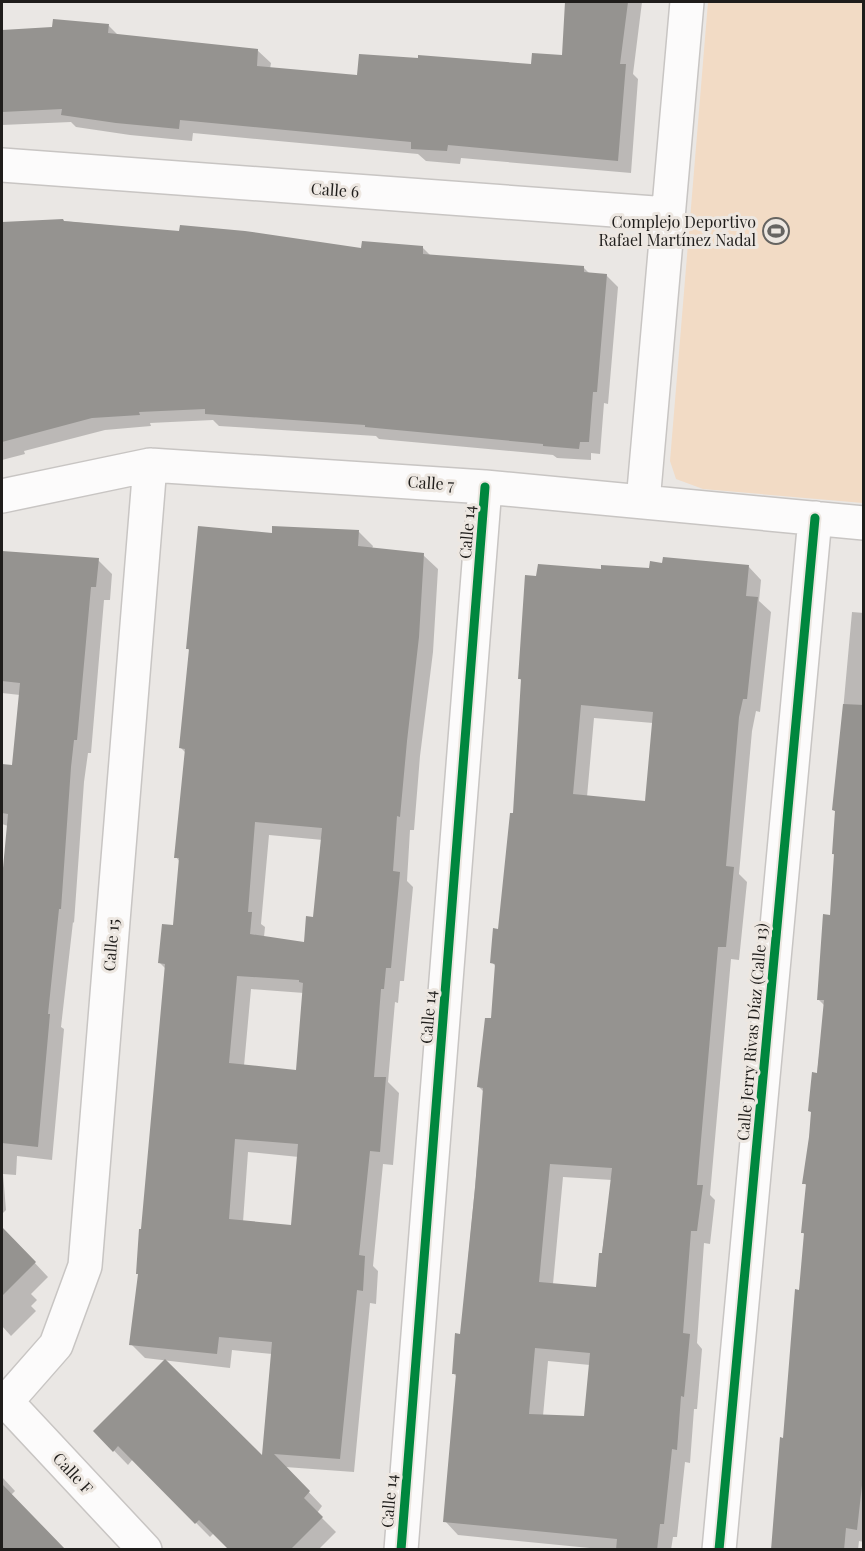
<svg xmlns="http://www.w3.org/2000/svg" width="865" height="1551" font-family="'Playfair Display',serif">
<rect width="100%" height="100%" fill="#eae7e4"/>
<path fill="#f2dbc5" d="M708,2H863V503L703,489L676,479L670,461Z"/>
<path fill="#0003" fill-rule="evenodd" d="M566,2H642L633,74L638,79L631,173L461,158L460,164L426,161L418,154L193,133L192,141L130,135L76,127L71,122L2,125V31L109,26L119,36L257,50L271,63L270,69L359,76L532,66L563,57Z
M63,221L363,250L423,248L432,257L584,268L590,274L606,275L618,287L608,404L604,403L600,454L591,453V460L557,458L553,455L379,439L376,436L219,426L213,420L150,423L151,426L105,430L24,451L25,454L2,460V223Z
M359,532L373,546L372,549L423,555L438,569L433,652L420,756L414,830H410L407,881L413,887L404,981H400L398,1003L395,1002L388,1082L399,1093L393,1165L383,1164L373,1266L378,1271L376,1304L370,1303L354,1472L285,1467L322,1506L317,1513L336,1532L318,1550H231L214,1533L210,1537L133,1459L128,1465L95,1431L263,1458L272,1354L232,1350L230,1368L145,1358L131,1344L139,1275L166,969L160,963L174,927L180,862L176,857L186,753L181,748L190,651L187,648L274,534ZM269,835L323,840L315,919L305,943L264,937L265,927L261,924ZM251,989L304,993L298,1072L244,1066ZM248,1152L299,1157L292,1227L243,1222Z
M3,552L98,560L112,574L110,600H104L91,753H88L84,782L74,923L73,922L61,1027L64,1029L52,1160L17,1156L16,1175L3,1174L6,1210L2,1214V870H5L8,826L2,824V766L13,767L20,695L2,693Z
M748,566L761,580L759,601L771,612L760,712L756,711L752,731L739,874L747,882L739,960L731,959L710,1195L715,1200L710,1244L704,1243L697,1343L702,1349L697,1409H694L690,1463L685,1462L677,1537H673L671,1550H610L458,1535L445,1521L457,1377L453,1373L461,1335L484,1092L479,1087L492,1020L496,967L492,962L500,930L514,815L522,681L519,678L538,578L602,570ZM594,718L653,723L647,803L587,797ZM563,1177L612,1180L597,1289L553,1284ZM548,1361L590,1365L585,1417L543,1416Z
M852,612L864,613V1542L859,1541L858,1550H773L806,1236L803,1233L807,1186L804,1183L825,1006L818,999L831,916L836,856L833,854L836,812L834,810Z
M2,1228L48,1277L31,1294L37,1300L31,1306L36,1311L11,1336L2,1326Z
M2,1477L15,1491L11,1495L65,1550H2Z"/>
<path fill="#959390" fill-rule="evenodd" d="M565,2H628L620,64H626L618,161L448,145L447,151L411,149V142L180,120L179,129L116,123L61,115L62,109L2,112V30L52,27L53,19L109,24L108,33L258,49L257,66L357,75L359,54L418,58V55L531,64L532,53L562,55Z
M63,219L64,221L179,231L180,225L245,231L361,248L362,241L423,246V254L584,266V272L607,274L597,392H593L589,442H580L579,449L543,446V444L365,427V425L205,414V409L139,412L140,415L92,418L2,442V222Z
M198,526L272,533V526L359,530L358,546L424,553L419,637L407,741L400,817L397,816L393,871L400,872L391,968H386L384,989H381L374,1077H386L380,1152L370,1151L359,1255L365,1256L363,1291L357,1290L340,1459L274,1454L310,1491L304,1498L323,1517L290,1550H229L199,1520L195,1524L118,1446L113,1452L93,1431L165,1359L262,1455L272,1342L219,1337L217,1354L129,1345L138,1274H136L139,1229H141L165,964L158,963L162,924L173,925L179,858H174L185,749L179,748L189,649H186ZM255,822L322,828L313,917L306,916L304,942L250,934L252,912H248ZM237,976L299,980V982L303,983L296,1070L229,1063ZM235,1139L298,1144L291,1225L229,1219Z
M2,551L99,558L96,587H91L77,740H74L71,767L61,909H59L48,1014H50L38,1147L2,1143V868H3L8,814L2,813V764L12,765L20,683L2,681Z
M663,557L749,565L746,596L758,597L747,699H743L739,717L726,866L734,867L726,947H718L697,1185H703L697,1231H691L683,1333L690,1334L684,1397L681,1396L677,1450L672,1449L664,1524H660L657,1550H616L617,1539L443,1522L456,1374H452L455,1333L460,1334L475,1188L483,1088L477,1087L485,1018H491L495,964L490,963L493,928L498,929L510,813H513L521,679H518L525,575L536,576L538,564L601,569V565L649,568L650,561L662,563ZM581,705L653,712L645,801L573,794ZM550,1164L612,1168L602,1253H599L596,1287L539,1282ZM535,1348L590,1353L584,1416L529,1414Z
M843,704L864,705V1467L857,1530L846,1528L844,1550H771L780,1437L783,1438L795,1289L799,1290L804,1233H801L806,1184H802L809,1137L811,1112L808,1111L812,1072L817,1073L824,1000H817L823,914L830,915L834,854H832L835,811L832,810Z
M2,1227L36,1262L2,1296Z
M2,1484L66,1550H2Z"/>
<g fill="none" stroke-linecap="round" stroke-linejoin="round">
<defs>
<path id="street" d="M2,165L668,214
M2,496L150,465L485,487L864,523
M643,502L687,2
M2,1397L145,1550
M6,1402L56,1345L85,1266L150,465
M401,1550L485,487
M719,1550L815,518"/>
</defs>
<use href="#street" stroke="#c8c5c3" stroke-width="36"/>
<use href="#street" stroke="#fcfbfb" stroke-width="33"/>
<defs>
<path id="cycleway" d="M401,1550L485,487
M719,1550L815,518"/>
</defs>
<use href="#cycleway" stroke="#ede7e1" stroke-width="13"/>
<use href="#cycleway" stroke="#00873e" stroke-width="9"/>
</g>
<defs>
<symbol id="stadium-ring" viewBox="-11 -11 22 22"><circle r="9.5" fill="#ede7e1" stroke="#666461" stroke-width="1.5"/><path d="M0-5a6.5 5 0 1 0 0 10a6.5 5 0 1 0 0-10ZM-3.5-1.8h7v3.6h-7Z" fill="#666461"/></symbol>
</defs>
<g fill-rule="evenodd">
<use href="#stadium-ring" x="761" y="216" width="30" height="30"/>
</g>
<g text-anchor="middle" stroke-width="6" stroke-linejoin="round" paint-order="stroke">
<g font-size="16" fill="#1f1d1b" stroke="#ede7e1">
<text transform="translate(335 190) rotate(4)" y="6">Calle 6</text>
<text transform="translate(431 483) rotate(4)" y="6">Calle 7</text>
<text transform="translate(467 532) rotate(-85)" y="6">Calle 14</text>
<text transform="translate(111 945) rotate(-85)" y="6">Calle 15</text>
<text transform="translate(428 1017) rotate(-85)" y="6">Calle 14</text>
<text transform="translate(752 1032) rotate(-85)" y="6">Calle Jerry Rivas Díaz (Calle 13)</text>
<text transform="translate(73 1473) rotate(47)" y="6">Calle F</text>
<text transform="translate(389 1501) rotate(-85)" y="6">Calle 14</text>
</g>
<g font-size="16" fill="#1f1d1b" stroke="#ede7e1" text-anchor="end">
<text x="756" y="228">Complejo Deportivo<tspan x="756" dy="18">Rafael Martínez Nadal</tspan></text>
</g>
</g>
<rect width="865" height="1551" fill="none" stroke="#1f1d1b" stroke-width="6"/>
</svg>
